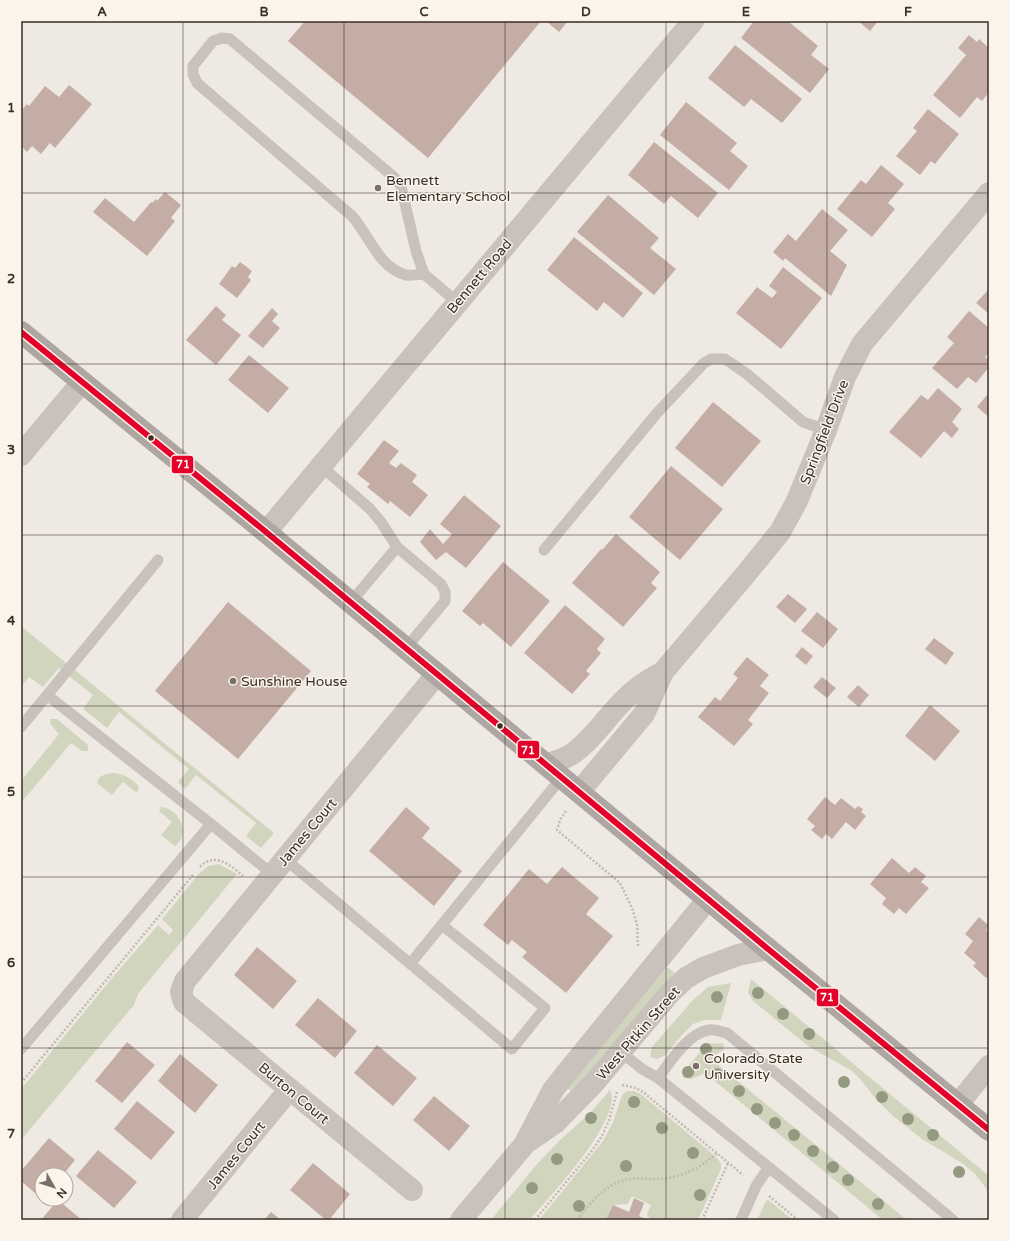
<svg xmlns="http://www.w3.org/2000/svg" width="1010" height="1241" font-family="'Varela Round',sans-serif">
<rect width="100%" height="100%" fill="#efe9e4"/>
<path fill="#d1d5bd" d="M21,626L274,833L261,848L246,836L256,823L196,775L185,789L178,782L189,769L119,712L107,728L83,709L93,695L59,668L43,687L29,677L21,687Z
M50,719H57L88,745V751H82L71,743L21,803V781L59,734L51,725Z
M113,773C124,774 132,778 139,787L137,793L123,782L112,795L97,783C99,775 105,774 113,773Z
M161,807C180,809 191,834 175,846L161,835L172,822L159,811Z
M219,864L237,874L138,994L134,1005L21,1140V1089L112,978L158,925L169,935L173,930L162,919L197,876L208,866Z
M667,967L675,973L573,1093L567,1088Z
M751,979L989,1176V1192L975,1174L962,1163L922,1139L893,1116L875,1098L861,1080L852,1071L808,1046L753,1001L748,992Z
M731,983L721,1020H705L693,1024L680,1037L666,1055L657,1059L650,1057L652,1047L693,1000L708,987Z
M722,1043L724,1046V1050L713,1056L716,1063L907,1220H883L705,1073L691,1079L684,1078L682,1074L707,1044Z
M610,1090C611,1092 612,1096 612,1099C609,1134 553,1192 530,1220H491L537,1164L558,1142L591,1112Z
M627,1091H634L642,1095L715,1156L721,1163V1169L698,1220H651L647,1214L651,1205L632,1196L628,1204L613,1205L606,1220H539L603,1141L613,1122L622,1095Z
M768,1200L793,1220H757L766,1201Z"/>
<path fill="#c4ada5" d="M305,21H541L428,158L288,41Z
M546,21H568L559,32Z
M754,21H788L818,46L811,55L829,69L810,93L741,38Z
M858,21H878L870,31Z
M969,35L977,42L979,39L989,48V92L982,101L977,97L960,118L933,95L966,55L958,48Z
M735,45L802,99L782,123L751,99L744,107L708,78Z
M69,85L92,104L55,148L50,143L41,154L32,146L27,152L21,146V111L27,104L29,106L45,86L59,97Z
M686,102L737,143L730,151L748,166L729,190L660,135Z
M928,109L959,134L935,164L931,161L920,175L896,156L917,131L913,128Z
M654,142L718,193L698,218L671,196L664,204L628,175Z
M881,165L904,184L888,203L895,209L872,237L837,209L861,180L866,184Z
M165,192L181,205L171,218L175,221L147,256L93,212L105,198L134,222L151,202L152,203L156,199L157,201Z
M608,195L659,238L650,248L676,269L654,295L577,232Z
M822,209L848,230L830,251L847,265L831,296L785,258L783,261L773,252L788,234L796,241Z
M574,237L643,293L623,318L604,302L597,311L547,270Z
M240,262L252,271L248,277L251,280L237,298L219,284L232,266L235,268Z
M783,267L822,298L781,349L736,313L757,287L772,298L777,292L769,286Z
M989,289V314L976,303Z
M216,306L226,315L222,320L241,335L216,365L186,340Z
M272,308L278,314L272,321L280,328L263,348L248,336Z
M969,311L989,328V353L985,357L989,360V367L976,383L968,377L957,389L932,368L954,343L947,337Z
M249,355L289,388L268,413L228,380Z
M938,388L962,409L952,422L959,429L952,438L944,431L921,458L889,432L921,395L928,400Z
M987,395L989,397V417L977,407Z
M713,402L761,441L722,487L675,448Z
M384,440L399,451L389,463L396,468L401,463L417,475L412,482L428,495L410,517L390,501L388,504L367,487L370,484L357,474Z
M671,466L723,509L680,560L629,517Z
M464,495L501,526L466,568L446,552L436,560L420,542L430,529L443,544L452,534L440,524Z
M616,534L660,572L651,583L657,588L623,627L572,583L601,549L602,550Z
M503,562L550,601L511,647L483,623L480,626L462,611Z
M788,594L807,609L795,623L776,607Z
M228,602L311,671L238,759L155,691Z
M565,605L605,639L597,649L601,653L586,671L590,674L572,694L524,653Z
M817,612L838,629L823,648L801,631Z
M934,638L954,653L946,665L925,649Z
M802,647L813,656L806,665L795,656Z
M747,657L769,675L760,686L769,693L748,720L753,724L734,746L698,717L715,697L720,701L738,678L733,674Z
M822,677L836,688L827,698L813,687Z
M858,685L869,695L859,707L847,697Z
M930,705L960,731L935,761L905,736Z
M825,797L835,805L841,798L855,809L858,806L863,809L861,812L866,816L855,830L846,822L832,839L826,834L822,839L811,830L815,826L807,819Z
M406,807L430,828L422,838L462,871L434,906L369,851Z
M892,858L909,873L915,867L926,876L921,882L929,888L906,914L899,908L894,914L882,904L886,898L870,884Z
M562,867L599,898L586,914L613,936L566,993L522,957L527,952L512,940L508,945L483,925L529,869L547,884Z
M979,917L989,926L986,930L989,933V975L986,978L973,966L976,963L964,953L973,941L965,934Z
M257,947L297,981L273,1009L234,975Z
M318,998L357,1031L335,1058L295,1025Z
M127,1042L155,1065L122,1103L95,1081Z
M377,1045L417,1078L393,1106L354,1073Z
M180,1054L218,1085L195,1113L158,1081Z
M434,1096L470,1126L449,1151L413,1120Z
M137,1101L175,1132L151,1160L114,1129Z
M49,1138L75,1160L63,1175H42V1199L21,1181V1171Z
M98,1150L137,1182L114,1208L76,1176Z
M313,1163L350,1194L329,1220H326L290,1190Z
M634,1198L644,1203L639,1216L647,1220H606L613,1205L629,1212Z
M58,1200L82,1220H41Z
M271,1212L281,1220H264Z"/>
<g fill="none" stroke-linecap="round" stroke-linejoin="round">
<path stroke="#c1bab4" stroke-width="2.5" stroke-dasharray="2 2" stroke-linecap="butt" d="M566,811L560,820L557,830L620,883L632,908L637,924L638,947
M200,867C214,851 232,866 243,876
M21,1083L193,875
M622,1085L636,1088L643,1092L743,1175
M769,1196L798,1220
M535,1220L591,1152L602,1136L609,1120L617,1092
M577,1220C589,1204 605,1185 625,1180C634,1177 645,1179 653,1179C678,1179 698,1170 717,1153
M702,1220L728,1163"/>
<path stroke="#c8c1bc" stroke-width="11" d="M424,274C419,274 411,276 406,275C379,268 369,235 352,216L197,83L193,74V66L213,41L222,38L230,39L395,178L401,186L416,251L424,274L457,302
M321,466L370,509L381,522L397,547L441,584L445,592V601L406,648
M544,550L657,413L704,363L711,359H725L747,374L803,422L826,430
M351,602L397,547
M21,727L158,560
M211,824L272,874
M285,859L512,1049L545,1008L442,925
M410,964L562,777
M21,1049L211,824L47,695
M621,1052L642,1069L658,1078
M741,1220L756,1186L769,1167
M834,1220L658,1078C670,1062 688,1033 709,1030C714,1029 722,1032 727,1033L953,1220"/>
<path stroke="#c8c1bc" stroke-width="22" d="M21,455L82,382
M266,532L693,21
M546,764C555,762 564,759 572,754C592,740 606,718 623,701C634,689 648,680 663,672
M579,792L644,714L663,672L745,575L780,532L797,501L826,430L845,377L862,344L989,193
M958,1104L989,1066
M526,1143L555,1123L594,1083L670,993L686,978L703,968L738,955L768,949
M412,1190L184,1002L181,992L185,981L437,674
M182,1220L289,1090
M461,1220L524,1145L553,1090L564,1076L708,899"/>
<path stroke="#ada6a1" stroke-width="22" d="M21,332L266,532L768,949L989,1130"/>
<defs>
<path id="bus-1" d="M21,332L266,532L768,949L989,1130"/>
</defs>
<use href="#bus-1" stroke="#fbf4eb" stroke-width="9"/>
<use href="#bus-1" stroke="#e4002b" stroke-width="6"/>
</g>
<g fill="#949a7f">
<circle cx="758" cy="993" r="6"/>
<circle cx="717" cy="997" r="6"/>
<circle cx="783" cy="1014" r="6"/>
<circle cx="809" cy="1034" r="6"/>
<circle cx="706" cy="1049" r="6"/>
<circle cx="688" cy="1072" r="6"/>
<circle cx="717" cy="1074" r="6"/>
<circle cx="844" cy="1082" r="6"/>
<circle cx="739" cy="1091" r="6"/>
<circle cx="882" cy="1097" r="6"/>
<circle cx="634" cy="1102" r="6"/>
<circle cx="757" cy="1109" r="6"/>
<circle cx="591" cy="1118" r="6"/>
<circle cx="908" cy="1119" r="6"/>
<circle cx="775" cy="1123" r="6"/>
<circle cx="662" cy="1128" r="6"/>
<circle cx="794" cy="1135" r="6"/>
<circle cx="933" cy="1135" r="6"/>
<circle cx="813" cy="1151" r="6"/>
<circle cx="693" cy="1153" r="6"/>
<circle cx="557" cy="1159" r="6"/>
<circle cx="626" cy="1166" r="6"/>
<circle cx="833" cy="1167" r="6"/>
<circle cx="959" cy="1172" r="6"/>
<circle cx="848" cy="1180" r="6"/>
<circle cx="532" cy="1188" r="6"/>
<circle cx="700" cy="1195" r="6"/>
<circle cx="878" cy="1204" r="6"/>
<circle cx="579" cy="1206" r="6"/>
</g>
<path fill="none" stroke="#3a2e29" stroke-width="1" stroke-opacity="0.55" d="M183,21V1220M344,21V1220M505,21V1220M666,21V1220M827,21V1220M21,193H989M21,364H989M21,535H989M21,706H989M21,877H989M21,1048H989"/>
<g fill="#796f6a" stroke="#fbf4eb" stroke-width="1.5">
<circle cx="378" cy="188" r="4"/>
<circle cx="233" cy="681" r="4"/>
<circle cx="696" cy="1066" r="4"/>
</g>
<g fill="#3a2e29" stroke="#fbf4eb" stroke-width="1.5">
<circle cx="151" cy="438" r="3.5"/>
<circle cx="500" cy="726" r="3.5"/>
</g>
<g text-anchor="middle" stroke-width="3" stroke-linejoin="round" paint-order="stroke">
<g font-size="14" fill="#3a2e29" stroke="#fbf4eb" text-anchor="start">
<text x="386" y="185">Bennett<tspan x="386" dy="16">Elementary School</tspan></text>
<text x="241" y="686">Sunshine House</text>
<text x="704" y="1063">Colorado State<tspan x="704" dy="16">University</tspan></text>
</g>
<g font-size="14" fill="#3a2e29" stroke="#fbf4eb">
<text transform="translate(479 276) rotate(-50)" y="5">Bennett Road</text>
<text transform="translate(824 432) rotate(-69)" y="5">Springfield Drive</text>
<text transform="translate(307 832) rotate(-50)" y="5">James Court</text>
<text transform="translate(638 1033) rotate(-49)" y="5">West Pitkin Street</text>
<text transform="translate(294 1093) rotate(40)" y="5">Burton Court</text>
<text transform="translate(236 1155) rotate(-51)" y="5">James Court</text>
</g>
</g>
<g stroke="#fbf4eb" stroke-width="1.5">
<rect x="171" y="455" width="23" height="19" rx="4" fill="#e4002b"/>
<rect x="517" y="740" width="23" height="19" rx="4" fill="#e4002b"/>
<rect x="816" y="988" width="23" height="19" rx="4" fill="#e4002b"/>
</g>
<g font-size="11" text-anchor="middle" font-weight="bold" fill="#fff">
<text x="183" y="468">71</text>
<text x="528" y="754">71</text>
<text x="827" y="1001">71</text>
</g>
<rect width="1010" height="1241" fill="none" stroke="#fbf4eb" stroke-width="44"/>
<g transform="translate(54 1187) rotate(129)"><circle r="19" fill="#fbf4eb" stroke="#aea59d"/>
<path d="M0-3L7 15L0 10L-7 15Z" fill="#796f6a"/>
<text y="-6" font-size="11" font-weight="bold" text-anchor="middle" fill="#3a2e29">N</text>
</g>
<rect x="22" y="22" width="966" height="1197" fill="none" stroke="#3a2e29" stroke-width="1.5"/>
<g font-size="13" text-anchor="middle" font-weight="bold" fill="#3a2e29">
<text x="102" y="16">A</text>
<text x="264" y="16">B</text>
<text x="424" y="16">C</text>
<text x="586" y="16">D</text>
<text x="746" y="16">E</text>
<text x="908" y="16">F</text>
<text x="11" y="112">1</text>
<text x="11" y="283">2</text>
<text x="11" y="454">3</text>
<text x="11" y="625">4</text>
<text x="11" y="796">5</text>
<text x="11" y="967">6</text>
<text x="11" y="1138">7</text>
</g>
</svg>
